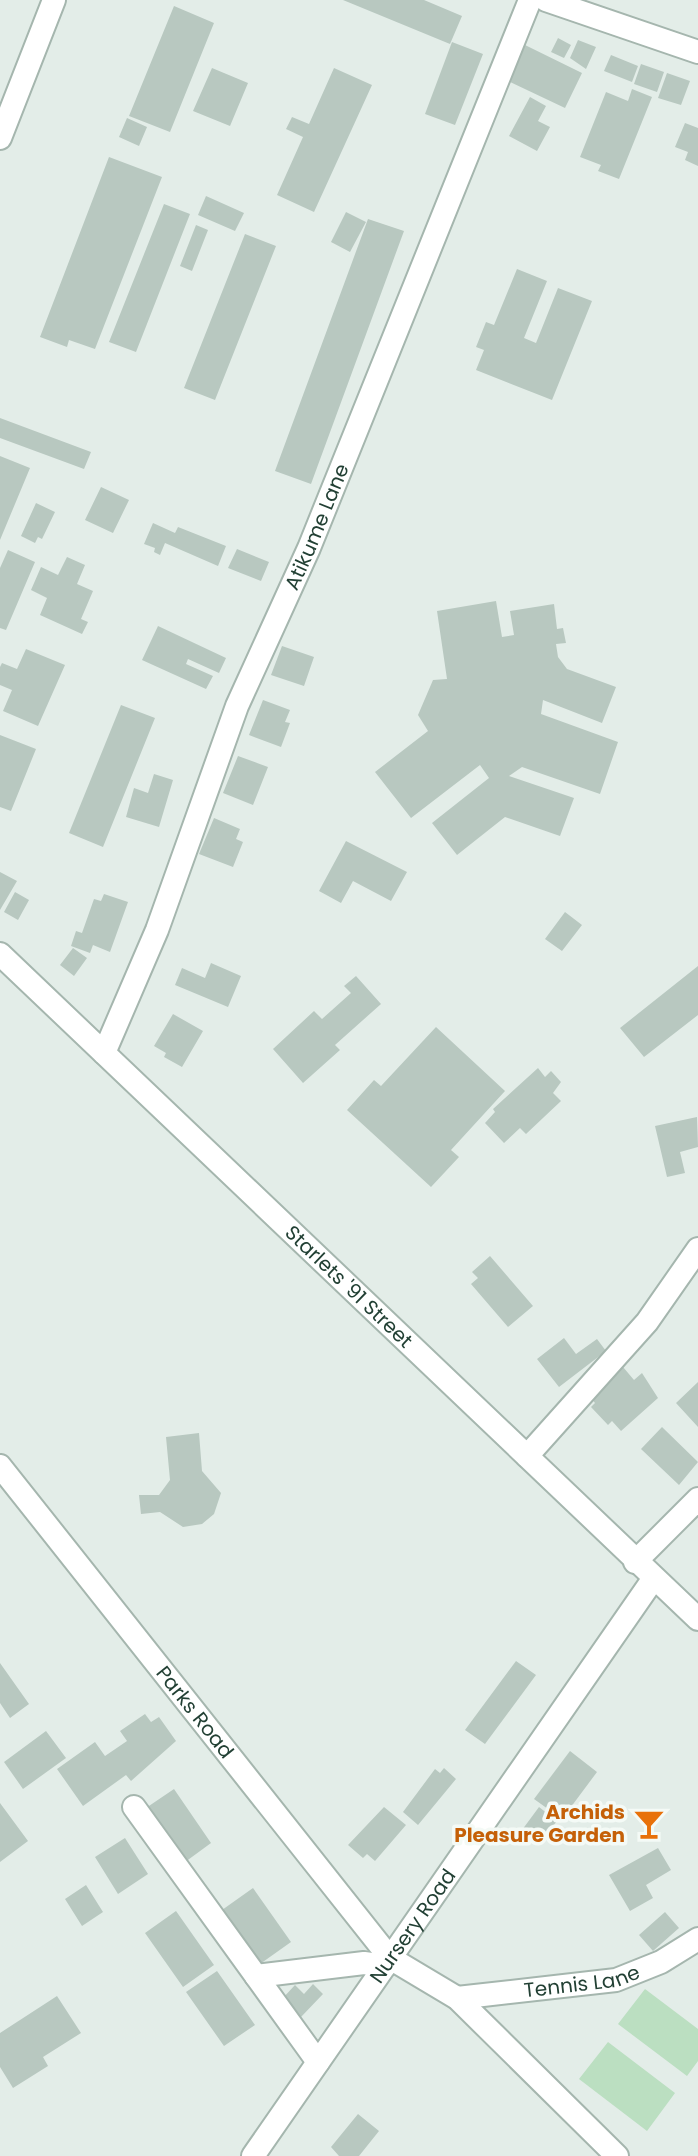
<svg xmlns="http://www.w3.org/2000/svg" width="698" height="2156" font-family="Poppins,sans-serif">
<rect width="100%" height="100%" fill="#e3ede8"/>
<path fill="#bbdfc1" d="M645,1989L698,2029V2061L687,2076L618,2024Z
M608,2042L675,2093L647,2131L579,2079Z"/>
<path fill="#b8c8c0" d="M343,0H424L462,16L450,44Z
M174,6L214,23L170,132L129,116Z
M558,38L571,45L564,58L551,52Z
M578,40L596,47L586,69L570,58Z
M452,42L483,54L455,125L425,114Z
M525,45L582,73L565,108L508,81Z
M611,55L638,66L632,82L604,71Z
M641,64L664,72L657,92L634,84Z
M212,68L248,83L230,126L193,111Z
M334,68L372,85L314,212L277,195L303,137L286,129L292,117L309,124Z
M667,73L690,81L681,105L658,98Z
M632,89L652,97L619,179L598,171L601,165L580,157L606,92L628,101Z
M530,97L546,106L538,121L550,127L537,151L509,136Z
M127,118L147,127L139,146L119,137Z
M685,123L698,128V166L685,160L688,152L675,147Z
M109,157L162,177L95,349L69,340L67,347L40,337Z
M206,196L244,213L235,231L198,215Z
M164,204L190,214L136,352L109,342Z
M346,212L366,222L350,252L331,242Z
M368,219L404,231L311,484L275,471Z
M196,225L208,230L192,271L180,266Z
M245,234L276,246L215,400L184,388Z
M517,269L547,281L524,338L536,343L558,288L592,301L552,400L476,370L484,350L476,347L486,322L494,325Z
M0,418L91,452L84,469L0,438Z
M0,456L30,468L0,540Z
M101,487L129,500L113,533L85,520Z
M36,503L55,512L42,539L38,537L35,543L21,536Z
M153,523L175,533L178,527L226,546L218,566L165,543L160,555L154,552L155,548L144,544Z
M237,549L269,562L261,581L228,568Z
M8,550L35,562L6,630L0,628V568Z
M67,557L85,565L77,584L93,591L81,619L88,622L82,634L40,615L47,598L31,590L41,567L58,575Z
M496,601L502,637L514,635L510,611L554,604L557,629L563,628L566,643L556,644L558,657L567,669L616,687L602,723L543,700L541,714L618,742L600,794L522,767L509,776L574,798L560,836L505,817L457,855L432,823L489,778L480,765L411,818L375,772L428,731L418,715L433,680L447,679L437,611Z
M158,626L226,658L219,673L188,659L186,664L213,676L206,689L142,660Z
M282,646L314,657L304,686L271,675Z
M26,649L65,665L38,726L3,711L12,690L0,685V667L2,663L17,669Z
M263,700L290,710L285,722L290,723L281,747L249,735Z
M121,705L155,718L103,847L69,833Z
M0,735L36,749L11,811L0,807Z
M238,756L268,767L253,805L223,793Z
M154,774L173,780L159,827L126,817L134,788L148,793Z
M214,818L240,829L236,839L243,842L233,867L199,854Z
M346,841L407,872L391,901L353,881L341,903L319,891Z
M0,872L17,881L0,910Z
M15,892L29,900L18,920L4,912Z
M104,894L128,902L110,952L93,945L90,953L71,946L76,931L82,933L94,899L101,901Z
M565,912L582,925L562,951L545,939Z
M73,948L87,958L74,976L60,965Z
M211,963L241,976L228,1007L175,985L182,968L205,978Z
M698,966V1015L644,1057L620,1028Z
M356,976L381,1004L335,1045L340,1050L303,1083L273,1049L314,1011L322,1019L351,993L344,986Z
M173,1014L203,1031L182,1067L164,1057L166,1053L154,1046Z
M436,1027L505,1091L451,1150L459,1157L431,1187L347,1110L374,1080L381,1086Z
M538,1068L545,1077L551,1071L561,1082L553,1093L561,1101L526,1134L520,1128L504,1143L485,1123L495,1112L493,1109Z
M697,1117L698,1147L680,1152L685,1173L667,1177L655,1126Z
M490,1256L533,1306L508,1327L471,1284L478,1278L472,1272Z
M564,1338L576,1354L597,1339L606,1351L559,1387L537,1359Z
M623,1367L634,1380L642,1373L658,1398L621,1431L612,1421L608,1425L591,1407L595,1403L590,1397Z
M698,1382V1427L676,1403Z
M662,1427L698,1462L679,1485L641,1449Z
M199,1433L202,1471L221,1493L214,1514L202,1524L183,1527L160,1512L141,1514L139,1495H159L170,1480L166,1437Z
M516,1661L536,1675L485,1744L465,1730Z
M0,1663L29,1704L10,1718L0,1703Z
M145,1714L151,1722L159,1717L176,1741L131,1781L126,1775L83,1806L57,1769L95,1742L105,1756L127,1741L120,1731Z
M46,1731L66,1758L23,1789L4,1762Z
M570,1751L597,1772L562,1819L534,1799Z
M444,1768L456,1779L418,1825L403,1812L435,1769L440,1773Z
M174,1789L211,1843L181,1865L143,1810Z
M0,1803L28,1841L0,1862Z
M384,1807L406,1825L375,1861L367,1854L363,1858L348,1845Z
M539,1807L557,1821L540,1843L522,1830Z
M125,1838L148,1874L118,1894L95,1857Z
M658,1848L671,1870L646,1885L653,1898L630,1911L609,1875Z
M86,1885L103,1912L82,1926L65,1899Z
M253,1888L291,1942L260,1964L222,1910Z
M176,1911L214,1965L183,1987L145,1933Z
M665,1912L679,1928L653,1951L639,1935Z
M217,1971L255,2025L224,2046L186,1992Z
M313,1984L323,1994L301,2017L282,1999L295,1985L304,1994Z
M57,1996L81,2033L43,2057L48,2066L13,2088L0,2067V2033Z
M358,2114L379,2131L359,2156H339L331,2147Z"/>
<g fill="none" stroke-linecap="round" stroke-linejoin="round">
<defs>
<g id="minor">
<path d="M546,0L698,52"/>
<path d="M0,138L54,0"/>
<path id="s1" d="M0,954L698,1619"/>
<path id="s2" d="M104,1053L157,930L237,706L309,548L530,0"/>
<path d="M527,1456L647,1322L698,1249"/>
<path id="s3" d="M0,1466L390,1958L457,1998L617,2156"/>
<path d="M635,1562L698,1499"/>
<path d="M134,1807L318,2062"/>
<path d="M256,1976L364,1963L385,1966"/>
<path id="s4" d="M457,1998L616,1980L661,1962L698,1939"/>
<path id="s5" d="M253,2156L654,1578"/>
</g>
</defs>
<use href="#minor" stroke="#a5b6ae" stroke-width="26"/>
<use href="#minor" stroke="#fff" stroke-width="22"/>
</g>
<defs>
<symbol id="bar-bare" viewBox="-9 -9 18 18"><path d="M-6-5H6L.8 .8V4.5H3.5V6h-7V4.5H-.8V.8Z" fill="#e8710a" stroke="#f4faf6" stroke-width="2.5" paint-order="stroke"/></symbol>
</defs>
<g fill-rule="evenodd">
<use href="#bar-bare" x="627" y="1802" width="44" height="44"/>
</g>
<g text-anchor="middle" stroke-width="7" stroke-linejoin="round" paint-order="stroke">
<g font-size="20" fill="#224034" stroke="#f4faf6">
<text dy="7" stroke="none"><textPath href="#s2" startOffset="568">Atikume Lane</textPath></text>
<text dy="7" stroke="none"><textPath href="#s1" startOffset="482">Starlets '91 Street</textPath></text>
<text dy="7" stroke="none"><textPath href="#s3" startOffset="314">Parks Road</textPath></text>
<text dy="7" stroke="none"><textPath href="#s5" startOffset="280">Nursery Road</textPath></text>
<text dy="7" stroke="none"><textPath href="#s4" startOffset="126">Tennis Lane</textPath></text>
</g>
<g font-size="20" font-weight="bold" fill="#c56008" stroke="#f4faf6" text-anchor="end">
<text x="625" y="1819">Archids<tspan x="625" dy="23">Pleasure Garden</tspan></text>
</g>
</g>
</svg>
